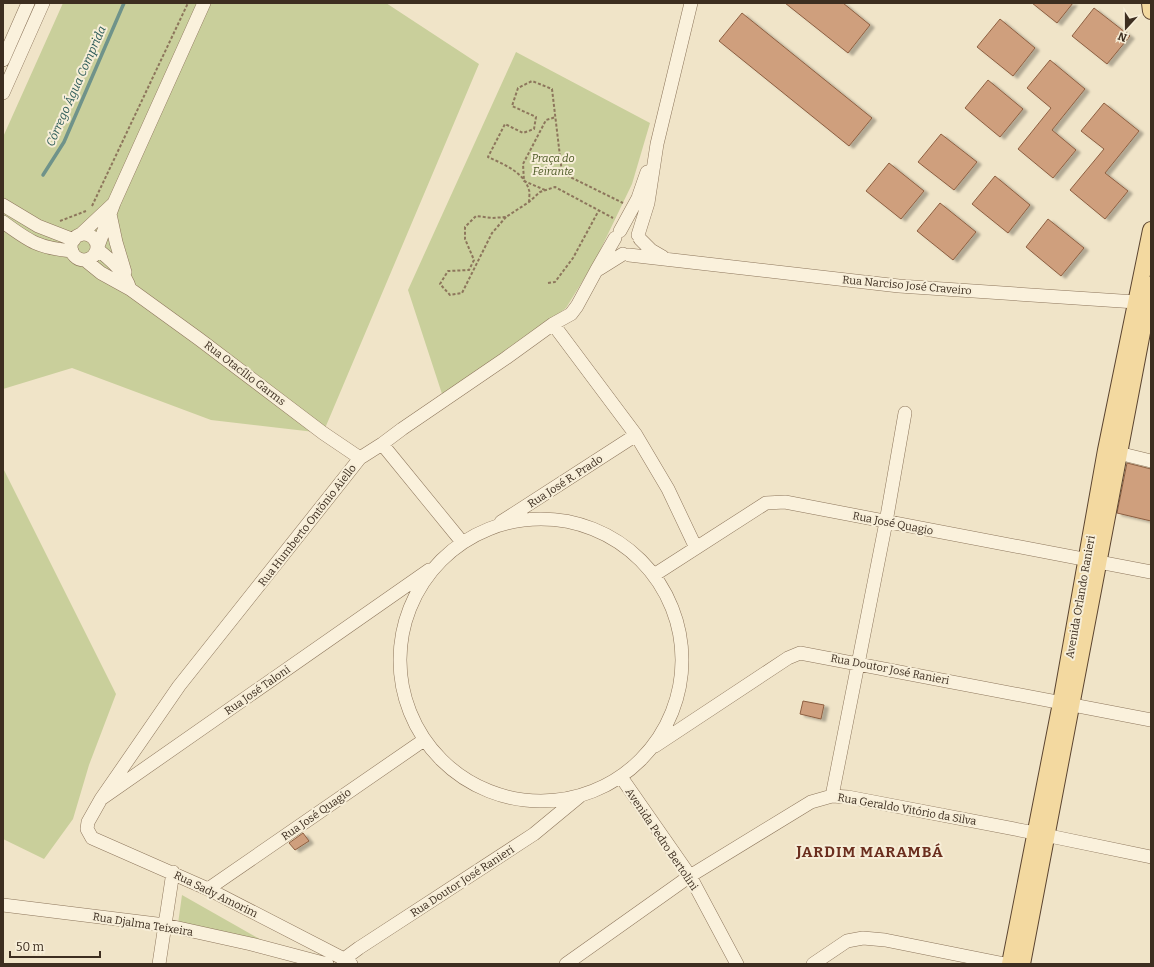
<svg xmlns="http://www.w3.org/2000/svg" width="1154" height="967" font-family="Bitter,serif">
<defs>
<filter id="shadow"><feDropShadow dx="4.5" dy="2.5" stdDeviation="1" flood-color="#0004"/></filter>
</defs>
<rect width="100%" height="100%" fill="#f0e4c8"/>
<path fill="#c9cf9b" d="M63,3H386L479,64L323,433L211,420L72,368L3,389V137Z
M516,52L650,123L632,184L595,261L566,308L444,400L408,290Z
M3,468L116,694L89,765L73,819L44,859L3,839Z
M182,895L293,958L177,931Z"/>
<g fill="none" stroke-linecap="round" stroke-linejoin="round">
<path stroke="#6f938a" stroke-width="3.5" d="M43,175L64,142L124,3"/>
</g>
<path fill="#cf9f7d" stroke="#8d5f41" filter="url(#shadow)" d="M785,3H843L870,25L848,53Z
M1032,3H1073L1057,23Z
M1094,8L1130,36L1107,64L1072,36Z
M742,13L872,118L849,146L719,41Z
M1000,19L1035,48L1013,76L977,47Z
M1050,60L1085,89L1052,130L1076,150L1053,178L1018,149L1051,108L1027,88Z
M988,80L1023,109L1000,137L965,108Z
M1104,103L1139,131L1105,173L1128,191L1105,219L1070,190L1104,149L1081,131Z
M941,134L977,162L954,190L918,162Z
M889,163L924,191L901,219L866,191Z
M995,176L1030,205L1008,233L972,204Z
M940,203L976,232L953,260L917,231Z
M1048,219L1084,248L1061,276L1026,247Z
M1127,463L1151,469V521L1117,513Z
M803,701L824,705L821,719L800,714Z
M303,833L309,841L295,850L289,843Z"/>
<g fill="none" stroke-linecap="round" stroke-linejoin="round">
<defs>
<path id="minor" d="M3,60L28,3
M3,93L43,3
M3,205L38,226L74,240
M110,214L116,242L125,272
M3,222C30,242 39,248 72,251
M620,231L638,198L647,172
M71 247a13 13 0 1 1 26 0a13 13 0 1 1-26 0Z
M80,235L113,204
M638,235L648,203L657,144L691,3
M640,239L651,250L663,257
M629,255L899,286L1136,302L1146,306
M85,260L101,273L130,289L199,339L323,433L360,458
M599,269L623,254
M130,289C125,272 111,260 97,249L114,203L204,3
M553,324L636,435L668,489L696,548
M382,444L462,542
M1110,451L1151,461
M400 660a141 141 0 1 1 282 0a141 141 0 1 1-282 0Z
M501,522L636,435
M654,575L766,503L785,502L1151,572
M655,746L788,658L800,653L1151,720
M621,777L690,876L737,964
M832,796L886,522L905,413
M101,799L179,686L360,458L382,444L402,429L506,358L553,324L571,314L577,306L596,271L615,238
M208,889L424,740
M3,905L165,925L251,944L327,964
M159,964L173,872
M343,964L344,959L359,948L534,834L580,796
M351,964L344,959L208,889L92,838L87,829L88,822L101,799L429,570
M566,964L690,876L811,802L832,796L848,797L1035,833L1151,857
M813,964L847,941L863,938L885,940L1005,964"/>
<path id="major" d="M1150,3L1151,11
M1010,964L1061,703L1106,450L1151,230
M1022,964L1151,285"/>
</defs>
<use href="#minor" stroke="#8d765c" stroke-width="14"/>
<use href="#major" stroke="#5b4430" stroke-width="18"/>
<path stroke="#8d765c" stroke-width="2" stroke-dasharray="3 2" stroke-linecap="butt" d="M545,190L524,181L523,164L546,120L556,117
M529,202C529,199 530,193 529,190C524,172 503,164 488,157L505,124L523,133L534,129L536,117L512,106L518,88L532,81L552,89L562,173L623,203
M92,206L188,3
M506,217L492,233L462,293L450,295L440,284L448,271L469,270L474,260L465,239V227L476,216L492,218L506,217L529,202L540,192L555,187L613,218
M60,221L86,211
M548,283L555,282L573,258L599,210"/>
<use href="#minor" stroke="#faf1dc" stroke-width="13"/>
<use href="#major" stroke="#f3d9a0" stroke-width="16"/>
</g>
<g text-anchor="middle" stroke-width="4" stroke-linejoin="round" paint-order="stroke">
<g font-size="11" font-style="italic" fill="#4d5a26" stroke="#f7eed8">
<text x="553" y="162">Praça do<tspan x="553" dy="13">Feirante</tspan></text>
</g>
<g font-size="11" fill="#3d2e20" stroke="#f7eed8">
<text transform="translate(907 285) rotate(5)" y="4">Rua Narciso José Craveiro</text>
<text transform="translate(245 373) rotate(37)" y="4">Rua Otacílio Garms</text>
<text transform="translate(565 481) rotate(-33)" y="4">Rua José R. Prado</text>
<text transform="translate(893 523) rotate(11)" y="4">Rua José Quagio</text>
<text transform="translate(307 525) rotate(-52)" y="4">Rua Humberto Ontõnio Aiello</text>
<text transform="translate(1080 597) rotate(-80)" y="4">Avenida Orlando Ranieri</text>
<text transform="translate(890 669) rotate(11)" y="4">Rua Doutor José Ranieri</text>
<text transform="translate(257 690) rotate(-35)" y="4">Rua José Taloni</text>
<text transform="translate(907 809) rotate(10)" y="4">Rua Geraldo Vitório da Silva</text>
<text transform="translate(316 814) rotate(-35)" y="4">Rua José Quagio</text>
<text transform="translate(662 839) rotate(56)" y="4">Avenida Pedro Bertolini</text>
<text transform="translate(462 881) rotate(-33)" y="4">Rua Doutor José Ranieri</text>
<text transform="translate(216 894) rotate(26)" y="4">Rua Sady Amorim</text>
<text transform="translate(143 924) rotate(9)" y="4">Rua Djalma Teixeira</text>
</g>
<g font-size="12" font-style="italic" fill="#2f5d5a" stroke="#f7eed8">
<text transform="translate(76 86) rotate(-66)" y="4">Córrego Água Comprida</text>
</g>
<g font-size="15" font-weight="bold" letter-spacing="1" fill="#6b2e1e" stroke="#f7eed8">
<text x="870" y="857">JARDIM MARAMBÁ</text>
</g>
</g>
<rect width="1154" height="967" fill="none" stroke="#3d2e20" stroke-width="8"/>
<g transform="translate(1126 28) rotate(201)" stroke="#f7eed8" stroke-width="3" paint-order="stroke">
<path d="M0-3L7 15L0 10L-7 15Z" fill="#3d2e20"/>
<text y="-6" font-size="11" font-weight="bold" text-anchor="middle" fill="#3d2e20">N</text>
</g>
<path d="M10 951v6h90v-6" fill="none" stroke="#3d2e20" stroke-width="2"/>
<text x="16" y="951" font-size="12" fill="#3d2e20" stroke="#f7eed8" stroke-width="3" paint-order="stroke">50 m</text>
</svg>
